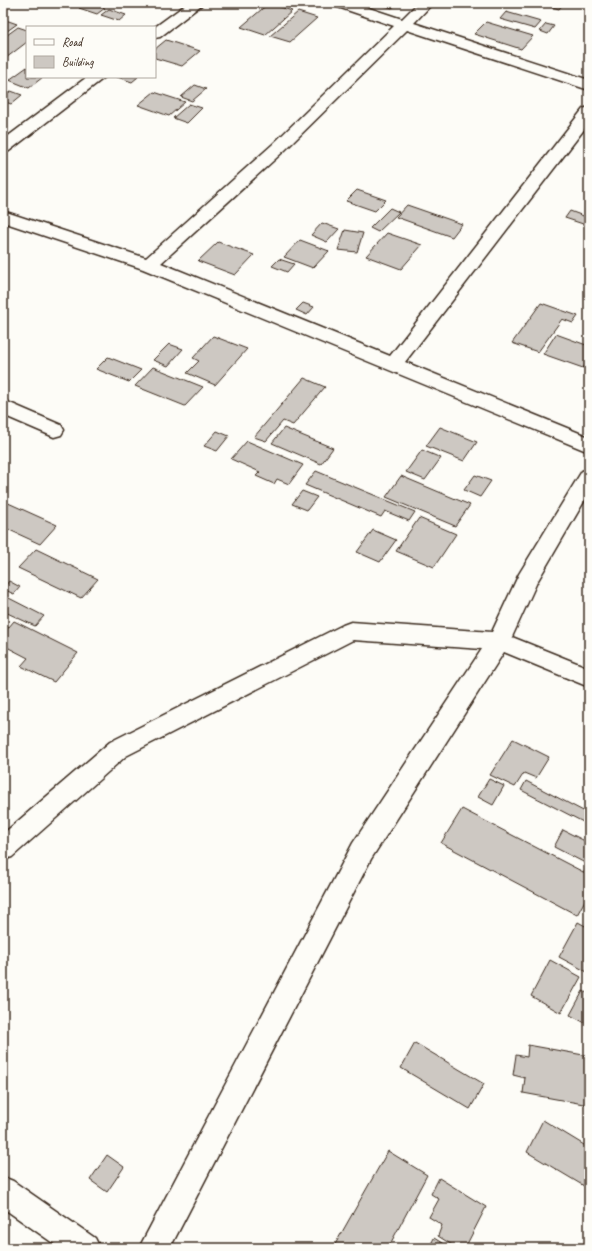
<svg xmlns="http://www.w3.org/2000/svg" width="592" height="1251" font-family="Caveat,sans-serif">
<rect width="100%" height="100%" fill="#fdfcf7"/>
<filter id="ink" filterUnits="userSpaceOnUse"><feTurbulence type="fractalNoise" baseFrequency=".025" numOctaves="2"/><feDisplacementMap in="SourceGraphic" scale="8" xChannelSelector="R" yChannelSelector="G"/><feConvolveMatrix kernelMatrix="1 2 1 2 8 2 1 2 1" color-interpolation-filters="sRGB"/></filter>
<g filter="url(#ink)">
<path fill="#cdc8c2" stroke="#3b2a1e" d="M86,3H90L105,8L97,14L79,8Z
M269,3L292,11L265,35L241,27Z
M278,3H302L295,9Z
M376,3H398L392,8Z
M539,3H564L559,9Z
M109,9L126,15L119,21L101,15Z
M298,12L317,18L290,42L270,36Z
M506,12L541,22L535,29L500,19Z
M3,19L17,24L3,34Z
M486,22L533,36L521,49L474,34Z
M546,24L554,26L548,34L540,31Z
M18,27L27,30V42L6,58L3,57V38Z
M166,40L200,51L182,66L155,58V49Z
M27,67V77H43L29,88L9,80Z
M117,77H138L132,82Z
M195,85L206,89L192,101L181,97Z
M11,91L22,95L11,104L3,101V97Z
M154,92L185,102L169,116L138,105Z
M189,104L202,108L187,123L173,118Z
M357,190L386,200L375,211L346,201Z
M407,205L462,224L452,237L396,217Z
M390,208L399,212L378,232L370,228Z
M570,211L589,218V226L565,218Z
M322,223L339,229L327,242L311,235Z
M345,230L363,233L357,252L338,250Z
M387,233L422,245L401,269L366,256Z
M300,240L329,251L313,268L284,257Z
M218,242L254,255L235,275L198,261Z
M279,259L294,264L287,272L272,266Z
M303,303L314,307L307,315L296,310Z
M541,303L578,316L573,323L562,319L538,352L512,343Z
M556,334L589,346V360L583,368L543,354Z
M213,336L247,349L215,385L187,373L199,361L193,358Z
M169,344L183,349L168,366L153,360Z
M108,357L141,370L129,382L96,369Z
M153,367L203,387L185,406L135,386Z
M304,378L325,387L293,425L283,421L266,441L254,437Z
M440,427L477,442L464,461L426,446Z
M284,428L333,448L321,464L272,443Z
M217,431L229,436L217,451L204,446Z
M247,441L303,465L289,484L277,479L274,484L256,476L260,472L231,459Z
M422,450L441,458L425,480L406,472Z
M316,471L415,512L409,521L385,511L381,517L305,485Z
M475,475L491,481L480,497L464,490Z
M401,476L470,505L455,526L386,497Z
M302,491L317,497L307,510L292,504Z
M6,502L57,525L40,544L3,527V505Z
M419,518L456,534L434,567L396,551Z
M373,530L396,540L380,562L357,552Z
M36,549L98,579L81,598L18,568Z
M9,581L20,587L14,594L3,589Z
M3,595L44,616L35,626L3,611Z
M14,621L78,653L54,682L21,666L28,658L3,645V634Z
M513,739L549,757L536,778L524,773L515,787L490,775Z
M489,779L504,786L493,805L478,797Z
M526,781L589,814V825L521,790Z
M462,809L589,875V893L577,915L441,843Z
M563,830L589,843V865L554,847Z
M578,922L589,928V973L559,957Z
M550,960L581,977L561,1013L531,996Z
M583,991L589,994V1025L570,1015Z
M415,1043L484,1084L470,1109L401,1068Z
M528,1045L589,1056V1105L523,1093L525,1078L513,1075L516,1055L527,1057Z
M543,1120L589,1148V1189L527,1152Z
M388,1151L427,1175L388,1248H333Z
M107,1155L124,1167L107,1192L90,1180Z
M439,1178L486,1207L465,1248H457L438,1236L442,1225L429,1217L439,1199L431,1194Z
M434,1238L450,1248H429Z"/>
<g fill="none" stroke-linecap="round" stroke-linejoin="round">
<defs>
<path id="minor" d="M188,3H204L160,37L155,38V27Z
M333,3H354L402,19L418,3H433L414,23L589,80V90L407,30L285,150L161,263L390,356L583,109L589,107V123L405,362L589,437V452L143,269L3,222V211L146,258L273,144L394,26L335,6Z
M87,77H105L9,151L3,153V140Z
M3,400L61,425L64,430L61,435L54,437L3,415Z
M589,469V493L537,582L512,637L589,668V687L504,652L371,859L170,1248H139L353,843L482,649L353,640L126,756L12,857L3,860V834L110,742L343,625L351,622L492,632L519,574L582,471Z
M3,1177L13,1181L95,1238L100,1248H60L3,1208Z"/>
</defs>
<use href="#minor" stroke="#3b2a1e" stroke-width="3"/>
<use href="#minor" fill="#fdfcf7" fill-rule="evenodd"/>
</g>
</g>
<rect width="592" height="1251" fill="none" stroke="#fdfcf7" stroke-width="16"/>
<rect x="8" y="8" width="576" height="1235" fill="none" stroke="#3b2a1e" stroke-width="1.5" filter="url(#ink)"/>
<rect x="26" y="26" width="130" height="52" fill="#fdfcf7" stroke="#afa8a0"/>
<rect x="34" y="39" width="20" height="6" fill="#fdfcf7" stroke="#afa8a0"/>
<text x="62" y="46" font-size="12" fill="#3b2a1e">Road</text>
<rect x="34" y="56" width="20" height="12" fill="#cdc8c2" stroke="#afa8a0"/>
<text x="62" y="66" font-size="12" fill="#3b2a1e">Building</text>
</svg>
